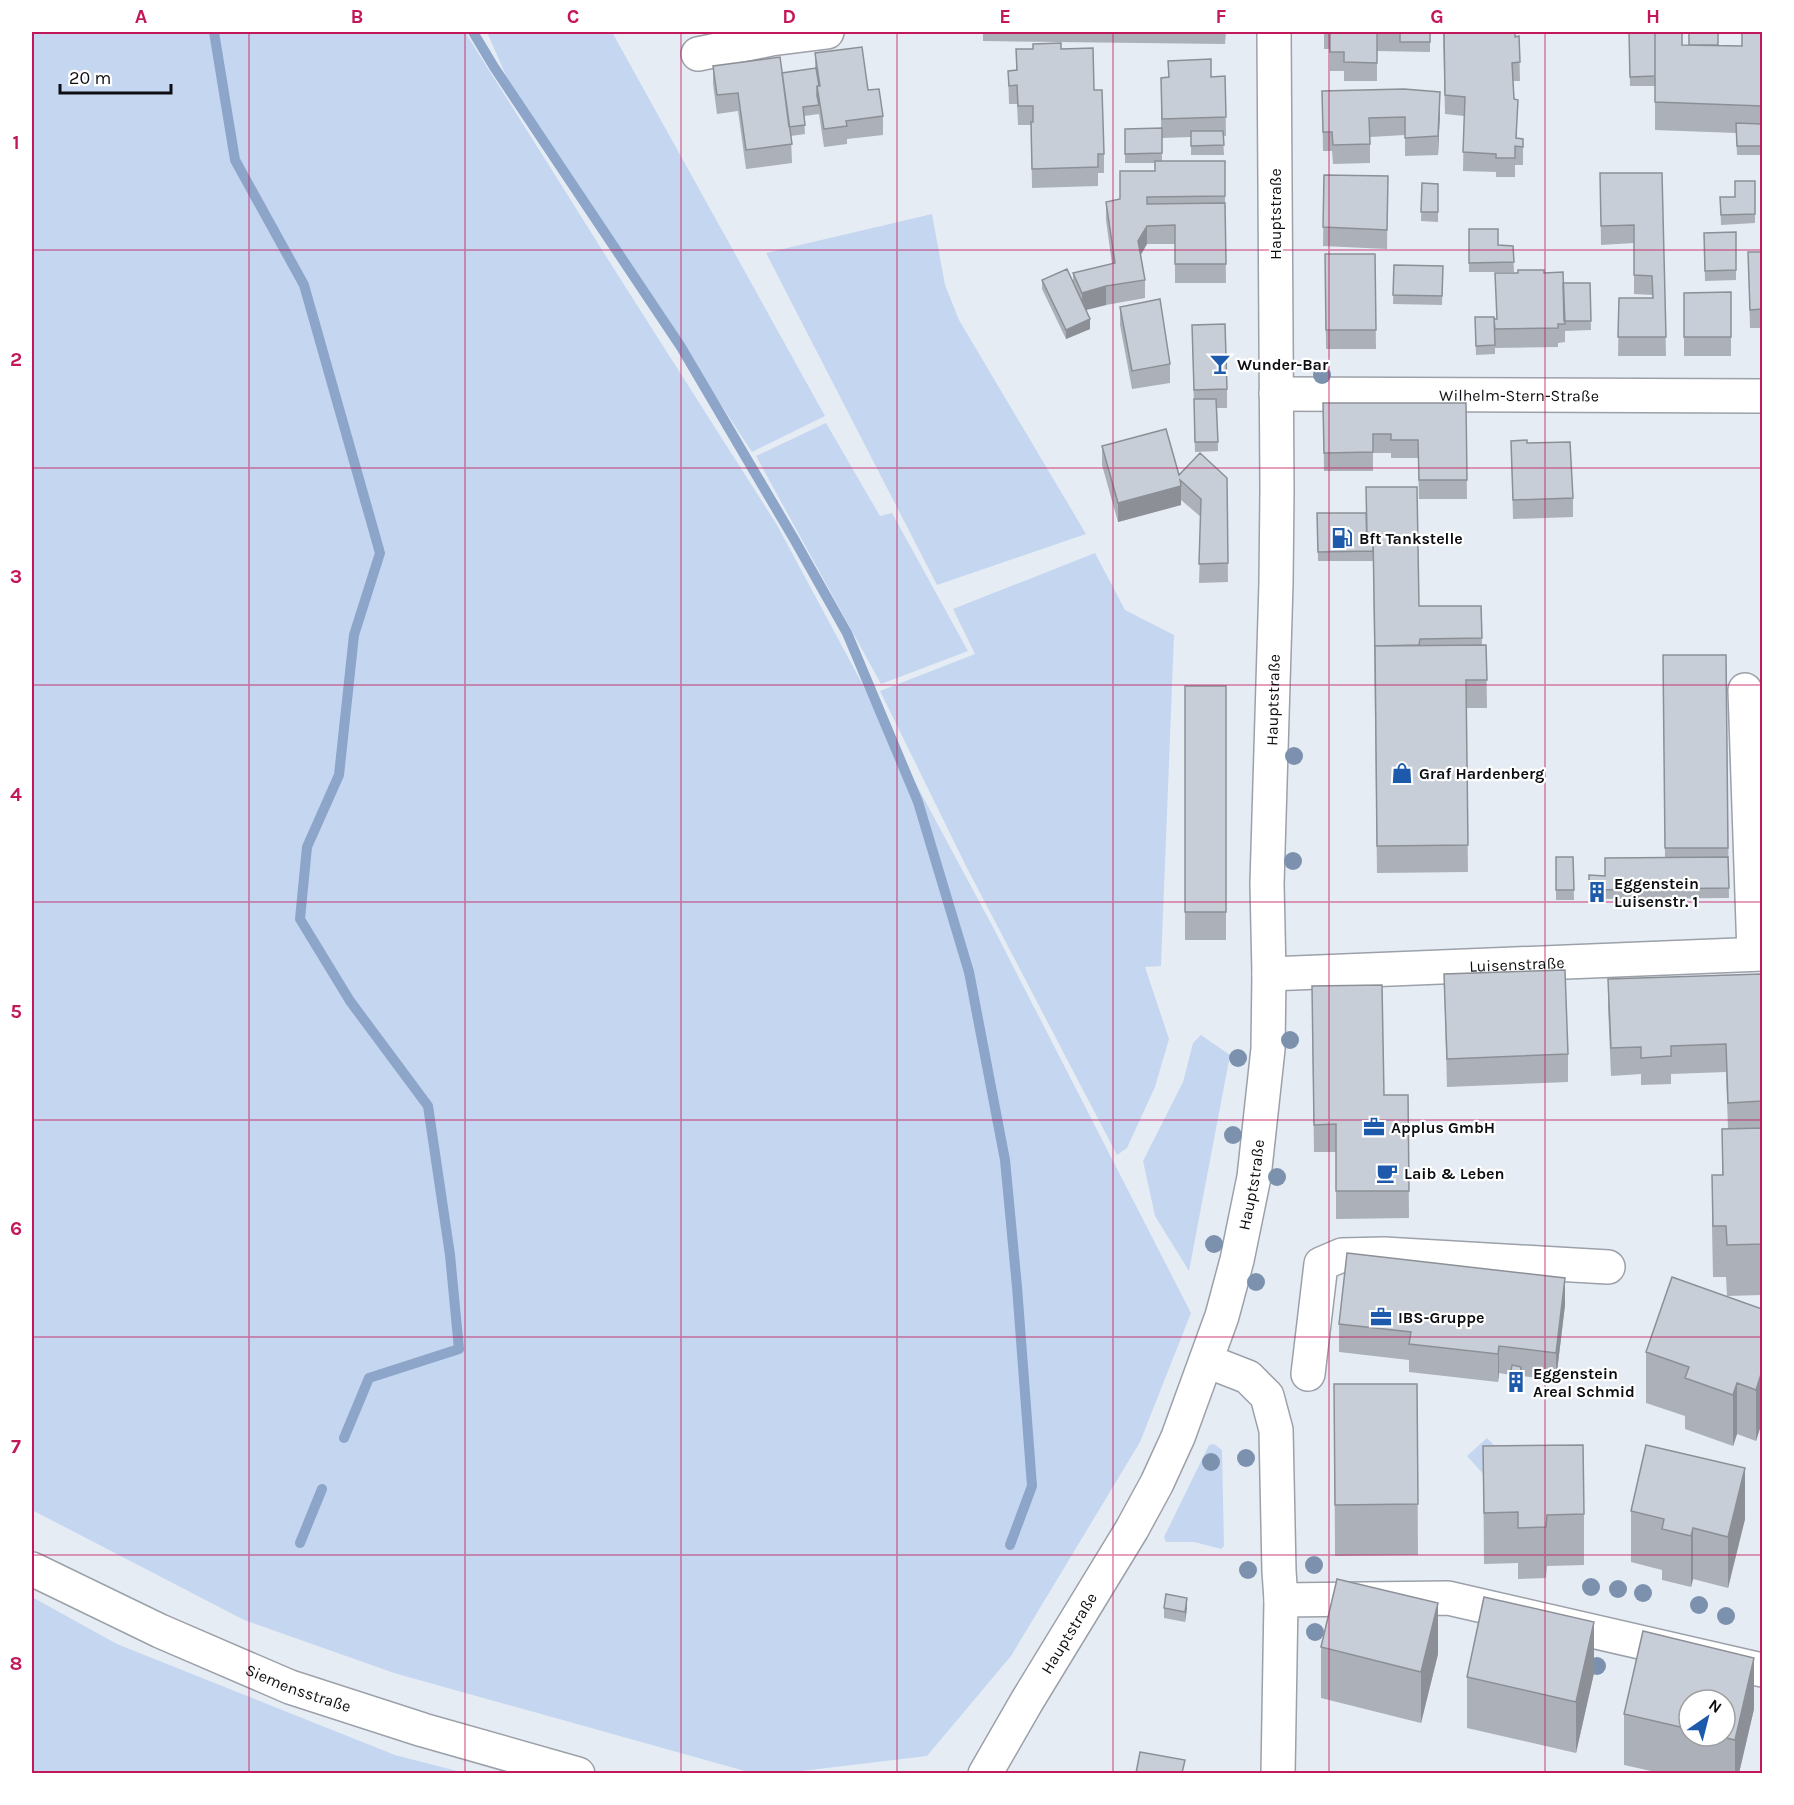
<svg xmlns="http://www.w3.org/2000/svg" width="1794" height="1805" font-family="Karla,sans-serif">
<rect width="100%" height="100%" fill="#e6ecf4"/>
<path fill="#c5d7f0" d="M32,32H465L621,280L777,525L994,929L1191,1313L1140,1442L1011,1656L927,1756L785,1773H752L394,1673L244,1620L32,1510Z
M487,32H612L825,416L752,452L510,85Z
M932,214L945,285L959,320L1086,534L937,585L766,253Z
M826,423L880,516L892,513L968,651L881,684L756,456Z
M1095,553L1125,610L1174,635L1161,966L1145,967L1169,1039L1155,1087L1127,1148L1117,1155L967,868L880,691L975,654L953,609Z
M1201,1035L1230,1055L1189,1271L1155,1216L1143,1161L1183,1082L1193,1043Z
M1487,1438L1515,1467L1494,1486L1467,1456Z
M1214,1444L1222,1450L1224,1546L1221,1549L1194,1542H1166L1164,1537L1209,1445Z
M32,1597L117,1644L395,1755L465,1773H32Z"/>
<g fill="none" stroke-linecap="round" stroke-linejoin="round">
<path stroke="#8ca5c9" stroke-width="10" d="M214,32L235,160L304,285L380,553L354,635L339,775L307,847L300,919L350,1001L428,1106L450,1255L459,1349L369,1378L344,1438
M473,32L494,67L681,347L794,539L847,633L918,802L969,972L1005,1160L1017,1287L1032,1486L1010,1545
M300,1543L322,1489"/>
<defs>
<g id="minor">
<path d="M698,54L771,39L827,32"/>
<path id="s1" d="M1276,394L1762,396"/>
<path d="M1745,690L1754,954"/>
<path id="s2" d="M1269,974L1762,954"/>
<path d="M1207,1361L1248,1377L1267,1396L1276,1430L1279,1571L1281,1600L1278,1774"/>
<path d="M1308,1374L1321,1264L1342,1255L1384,1254L1608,1267"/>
<path id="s3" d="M32,1569L160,1631L290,1687L423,1730L578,1774"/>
<path d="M1281,1600L1448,1598L1762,1670"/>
<path id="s4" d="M985,1774L1027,1701L1132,1529L1157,1483L1178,1437L1222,1316L1237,1260L1254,1177L1268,1049L1269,974L1267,884L1276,583L1277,490L1274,32"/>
</g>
</defs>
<use href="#minor" stroke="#9ca1a9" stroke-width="36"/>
<use href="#minor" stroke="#fff" stroke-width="33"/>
</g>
<g fill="#7b91ae">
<circle cx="1322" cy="375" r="9"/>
<circle cx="1294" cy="756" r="9"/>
<circle cx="1293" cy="861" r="9"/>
<circle cx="1290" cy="1040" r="9"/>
<circle cx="1238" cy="1058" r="9"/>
<circle cx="1233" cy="1135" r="9"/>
<circle cx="1277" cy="1177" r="9"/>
<circle cx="1214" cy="1244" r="9"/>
<circle cx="1256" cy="1282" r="9"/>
<circle cx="1246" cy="1458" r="9"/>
<circle cx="1211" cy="1462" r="9"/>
<circle cx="1314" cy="1565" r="9"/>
<circle cx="1248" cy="1570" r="9"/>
<circle cx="1591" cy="1587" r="9"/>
<circle cx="1618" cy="1589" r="9"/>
<circle cx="1643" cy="1593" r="9"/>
<circle cx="1699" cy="1605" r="9"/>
<circle cx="1726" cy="1616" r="9"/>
<circle cx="1315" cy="1632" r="9"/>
<circle cx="1597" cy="1666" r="9"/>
</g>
<path fill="#acb1b9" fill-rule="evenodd" d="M983,32H1226L1225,44L983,41Z
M1324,32H1430V52L1377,51V81H1344V71H1330V49H1324Z
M1443,32L1519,36L1520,81H1513L1517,139H1523V165H1515V177H1496V172L1463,171L1464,116L1445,114Z
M1629,32L1682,45L1742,46V32H1762V155H1737L1736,133L1655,130V78V86H1630Z
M1033,44L1061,49L1094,90L1104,154V173H1098V186L1032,188L1031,125H1018L1017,104H1009L1008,71L1016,70V49H1033Z
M815,53L868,90L883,116V135L847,139V144L824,147L819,114L804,116L805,134L791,136L792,163L746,169L738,111L717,114L713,84V66L782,73L815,68Z
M1168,61L1211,77L1225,76L1226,136H1223L1224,155H1191V137L1162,138V161L1225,196L1226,283H1175V244H1147L1141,255L1145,280V298L1106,305L1086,310L1090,329L1066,339L1042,289V280L1073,281V273L1112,264L1106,220V202L1120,199L1155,171V163H1125V129L1161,128V78L1168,77Z
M1322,91L1440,111L1438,155L1405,156V135L1370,137V163L1333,164L1332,151H1323Z
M1600,173H1662L1666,356H1618L1619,298H1652V295L1634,294V243L1601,245Z
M1324,175L1388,176L1387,249L1323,246Z
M1755,181V223L1721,225L1720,197H1735Z
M1422,183L1438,184V222L1421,221Z
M1469,229L1498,245L1513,246L1514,272H1469Z
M1736,232V280L1705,281L1704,233Z
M1748,252H1762V328H1750Z
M1325,254H1375L1376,349H1326Z
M1394,265L1443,266L1442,305L1393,304Z
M1544,273L1563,283H1590L1591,330L1565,331V342L1558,343V347L1495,348V354L1476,355L1475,317L1496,319Z
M1731,292V356H1684V293Z
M1120,307L1170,364V383L1132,389L1120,325Z
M1192,325L1227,389V408H1217L1218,451L1195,452Z
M1323,403H1466L1467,499H1419L1418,458H1391V453H1373V471H1324Z
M1511,441L1573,498V517L1513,519Z
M1102,446L1179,475L1227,478L1228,582L1199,583L1201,517L1181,500V505L1118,522L1102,465Z
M1317,513H1366L1419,606H1481L1482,645H1486L1487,708H1466L1468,872L1377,873L1373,561H1318Z
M1663,655H1726L1729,898L1589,899V875L1605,876L1665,858Z
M1185,686H1226V940H1185Z
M1556,857H1573L1574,900H1556Z
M1444,974L1568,1054V1082L1447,1087Z
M1762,974V1295L1727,1296L1726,1277H1713L1712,1226V1175H1722V1129H1728L1726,1072L1671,1074V1084L1641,1085V1074L1611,1076L1608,1007V979Z
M1312,1014L1384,1095H1408L1409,1218L1336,1219V1152H1314Z
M1565,1305L1556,1380L1521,1376L1520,1389L1510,1388L1511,1375L1499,1373L1498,1382L1409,1372V1360L1339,1352V1324Z
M1762,1309V1422L1756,1441L1737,1434L1733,1446L1685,1429V1416L1646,1403V1352Z
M1334,1384H1417L1418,1555L1335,1556Z
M1483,1446L1584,1514V1565L1547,1566L1546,1578L1518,1579V1563L1484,1564Z
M1631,1511L1745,1519L1728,1588L1693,1579L1691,1587L1662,1580V1570L1631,1562Z
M1164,1608H1187L1185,1622L1164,1618Z
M1643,1631L1754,1658V1709L1739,1773H1660L1624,1765V1714ZM1689,1700H1725V1736H1689Z
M1321,1647L1438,1654L1421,1723L1321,1698Z
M1594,1673L1576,1753L1467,1728V1677Z"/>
<path fill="#8c9096" d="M1440,92V111L1438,155V136Z
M1147,226V244L1138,259V241Z
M1106,286V305L1082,311V293Z
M1090,319V329L1066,339V330Z
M1181,486V505L1118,522V503Z
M1565,1278V1305L1556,1380V1353Z
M1499,1346V1373L1498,1382V1354Z
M1762,1371V1422L1756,1441V1390Z
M1737,1383V1434L1733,1446V1395Z
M1745,1468V1519L1728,1588V1537Z
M1693,1528V1579L1691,1587V1536Z
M1187,1598V1608L1185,1622V1612Z
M1438,1603V1654L1421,1723V1672Z
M1594,1622V1673L1576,1753V1702Z
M1754,1658V1709L1739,1773H1735V1740Z"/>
<path fill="#c8ced7" stroke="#8c9096" stroke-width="1.5" d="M1330,32H1400V33H1377V63L1344,62V52H1330Z
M1400,32H1430V42H1400Z
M1444,32H1515V37L1519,36L1520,62L1512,63L1514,99L1518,100L1516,138L1523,139V147L1515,146V158H1496V154L1463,152L1465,97L1445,95Z
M1629,32H1655V76L1630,77Z
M1655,32H1682V45L1742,46V32H1762V106L1655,102Z
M1689,32H1718V45H1689Z
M1061,43V49L1093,48L1094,90H1102L1104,154H1098V167L1032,169L1031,122H1033V106H1018L1017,85L1009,86L1008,71L1017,70L1016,49H1033V44Z
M862,47L868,90L879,89L883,116L846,121L847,126L824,129L817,86H820L815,53Z
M780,57L792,144L746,150L738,93L717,95L713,66Z
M1211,59V77L1225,76L1226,117L1162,119L1161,78L1169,77L1168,61Z
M816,68L819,86H817V96L819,105L803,107L805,125L789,127L782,73Z
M1404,89L1440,92L1438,136L1405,138V117L1369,118L1370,144L1333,145L1332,132H1323L1322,91Z
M1736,123L1762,124V146H1737Z
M1162,128V153L1125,154V129Z
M1191,131H1223L1224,145L1191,146Z
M1155,161H1225V196L1147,197V204L1225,203L1226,264H1175V225L1147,226L1138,241L1145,280L1106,286L1082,293L1073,273L1115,263L1106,202L1120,199V171H1155Z
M1600,173H1662L1666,337H1618L1619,298H1653L1652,276L1634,275V225L1601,226Z
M1324,175L1388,176L1387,230L1323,227Z
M1735,181H1755V214L1721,215L1720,197H1735Z
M1422,183L1438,184V212H1421Z
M1469,229H1498V245L1513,246L1514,262L1469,263Z
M1736,232V270L1705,271L1704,233Z
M1748,252H1762V309L1750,310Z
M1325,254H1375L1376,330H1326Z
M1394,265L1443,266L1442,296L1393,295Z
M1067,269L1090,319L1066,330L1042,280Z
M1518,270H1544V273L1563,272L1565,324H1558V328L1495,329L1494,319H1497L1495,273H1518Z
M1563,283H1590L1591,321H1564Z
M1731,292V337H1684V293Z
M1160,299L1170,364L1132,371L1120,307Z
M1475,317H1494L1495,345L1476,346Z
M1225,324L1227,389L1194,390L1192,325Z
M1194,399H1216L1218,442H1195Z
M1323,403H1466L1467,480H1419L1418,440H1391V434H1373V452L1324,453Z
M1166,429L1179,475L1200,453L1227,478L1228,563L1199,564L1201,499L1180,480L1181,486L1118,503L1102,446Z
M1527,440V443L1570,442L1573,498L1513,500L1511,441Z
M1366,487H1417L1419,606H1481L1482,638L1420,639L1419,645L1375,646V655L1373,534H1367Z
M1317,513H1366L1367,543L1373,544V551L1318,552Z
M1486,645L1487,680H1466L1468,845L1377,846L1375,646Z
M1663,655H1726L1728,848H1665Z
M1185,686H1226V912H1185Z
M1556,857H1573L1574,890H1556Z
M1728,857L1729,888L1589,890V875L1605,876V858Z
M1565,970L1568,1054L1447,1059L1444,974Z
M1762,974V1101L1728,1103L1726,1044L1671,1046V1056L1641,1058V1047L1611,1048L1608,979Z
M1382,985L1384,1095H1408L1409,1191H1336V1124L1314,1125L1312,986Z
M1762,1128V1244L1727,1245L1726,1226H1713L1712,1175H1723L1722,1129Z
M1347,1253L1565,1278L1556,1353L1499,1346L1498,1354L1409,1344L1411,1332L1339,1324Z
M1672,1277L1762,1309V1371L1756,1390L1737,1383L1733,1395L1685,1378L1689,1367L1646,1352Z
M1512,1365L1521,1367L1520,1379L1510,1378Z
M1334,1384H1417L1418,1504L1335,1505Z
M1583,1445L1584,1514L1547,1515L1546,1527L1518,1528V1512L1484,1513L1483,1446Z
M1646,1445L1745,1468L1728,1537L1693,1528L1691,1536L1662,1529L1664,1519L1631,1511Z
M1337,1579L1438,1603L1421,1672L1321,1647Z
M1166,1594L1187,1598L1185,1612L1164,1608Z
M1484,1597L1594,1622L1576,1702L1467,1677Z
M1643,1631L1754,1658L1735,1740L1718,1736H1725V1700H1689V1729L1624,1714Z
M1140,1752L1185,1760L1182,1773H1136Z"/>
<path fill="none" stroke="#c2185b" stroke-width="1.5" stroke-opacity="0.55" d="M249,32V1774M465,32V1774M681,32V1774M897,32V1774M1113,32V1774M1329,32V1774M1545,32V1774M32,250H1762M32,468H1762M32,685H1762M32,902H1762M32,1120H1762M32,1337H1762M32,1555H1762"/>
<defs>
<symbol id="bar-bare" viewBox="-9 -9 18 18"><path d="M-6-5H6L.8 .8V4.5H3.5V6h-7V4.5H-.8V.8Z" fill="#1d5aab" stroke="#fff" stroke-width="2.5" paint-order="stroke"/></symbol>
<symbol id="fuel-bare" viewBox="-9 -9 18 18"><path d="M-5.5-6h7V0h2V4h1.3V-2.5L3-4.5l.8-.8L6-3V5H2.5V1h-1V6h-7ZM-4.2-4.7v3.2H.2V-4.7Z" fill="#1d5aab" stroke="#fff" stroke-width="2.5" paint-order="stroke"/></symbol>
<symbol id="shop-bare" viewBox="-9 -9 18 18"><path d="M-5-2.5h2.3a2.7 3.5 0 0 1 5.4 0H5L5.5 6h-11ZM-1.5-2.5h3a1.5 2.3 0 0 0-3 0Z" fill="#1d5aab" stroke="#fff" stroke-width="2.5" paint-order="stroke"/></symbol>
<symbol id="building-bare" viewBox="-9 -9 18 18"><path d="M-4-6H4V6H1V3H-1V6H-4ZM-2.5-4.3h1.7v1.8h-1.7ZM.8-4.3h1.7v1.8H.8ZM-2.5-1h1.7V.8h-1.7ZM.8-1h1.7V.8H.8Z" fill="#1d5aab" stroke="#fff" stroke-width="2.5" paint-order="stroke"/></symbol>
<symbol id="office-bare" viewBox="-9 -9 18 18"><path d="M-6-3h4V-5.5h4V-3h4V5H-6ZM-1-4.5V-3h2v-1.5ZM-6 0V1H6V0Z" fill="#1d5aab" stroke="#fff" stroke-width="2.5" paint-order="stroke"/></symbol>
<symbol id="cafe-bare" viewBox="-9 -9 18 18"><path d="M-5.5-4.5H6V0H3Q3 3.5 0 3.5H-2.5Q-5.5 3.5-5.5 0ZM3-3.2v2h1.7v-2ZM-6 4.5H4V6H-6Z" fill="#1d5aab" stroke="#fff" stroke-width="2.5" paint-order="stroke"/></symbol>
</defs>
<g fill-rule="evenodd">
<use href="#bar-bare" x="1205" y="349" width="30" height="30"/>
<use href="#fuel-bare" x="1327" y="523" width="30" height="30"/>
<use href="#shop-bare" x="1387" y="758" width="30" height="30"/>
<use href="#building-bare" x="1582" y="877" width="30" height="30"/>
<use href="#office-bare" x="1359" y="1112" width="30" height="30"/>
<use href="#cafe-bare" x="1372" y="1158" width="30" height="30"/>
<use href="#office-bare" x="1366" y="1302" width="30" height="30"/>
<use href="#building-bare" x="1501" y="1367" width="30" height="30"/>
</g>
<g text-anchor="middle" stroke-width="4.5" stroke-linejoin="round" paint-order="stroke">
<g font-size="16" fill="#0d0e11" stroke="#fff">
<text transform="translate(1275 214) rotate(-90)" y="6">Hauptstraße</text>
<text dy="6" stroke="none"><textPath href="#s1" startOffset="243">Wilhelm-Stern-Straße</textPath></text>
<text dy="6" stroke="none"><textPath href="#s4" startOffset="1138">Hauptstraße</textPath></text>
<text dy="6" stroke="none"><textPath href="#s2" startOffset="248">Luisenstraße</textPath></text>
<text dy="6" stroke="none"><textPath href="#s4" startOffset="652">Hauptstraße</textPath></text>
<text dy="6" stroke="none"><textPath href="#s4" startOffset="164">Hauptstraße</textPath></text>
<text dy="6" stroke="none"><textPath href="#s3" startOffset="292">Siemensstraße</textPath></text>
</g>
<g font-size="16" font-weight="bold" fill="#0d0e11" stroke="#fff" text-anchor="start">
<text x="1237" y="370">Wunder-Bar</text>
<text x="1359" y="544">Bft Tankstelle</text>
<text x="1419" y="779">Graf Hardenberg</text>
<text x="1614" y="889">Eggenstein<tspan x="1614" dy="18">Luisenstr. 1</tspan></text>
<text x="1391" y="1133">Applus GmbH</text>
<text x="1404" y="1179">Laib &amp; Leben</text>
<text x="1398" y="1323">IBS-Gruppe</text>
<text x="1533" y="1379">Eggenstein<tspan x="1533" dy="18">Areal Schmid</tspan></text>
</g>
</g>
<rect width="1794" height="1805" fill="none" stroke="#ffffff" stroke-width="66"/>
<g transform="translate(1707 1718) rotate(35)"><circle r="28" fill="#ffffff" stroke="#9e9fa0" stroke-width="1.5"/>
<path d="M0-4.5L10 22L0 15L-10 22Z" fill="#1d5aab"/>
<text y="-9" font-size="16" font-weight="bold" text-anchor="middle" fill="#0d0e11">N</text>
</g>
<path d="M60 84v9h111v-9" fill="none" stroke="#0d0e11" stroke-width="3"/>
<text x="69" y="84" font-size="18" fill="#0d0e11" stroke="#ffffff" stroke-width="4.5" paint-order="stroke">20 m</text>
<rect x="33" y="33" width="1728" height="1739" fill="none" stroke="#c2185b" stroke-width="2"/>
<g font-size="20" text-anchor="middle" font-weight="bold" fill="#c2185b">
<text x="141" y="23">A</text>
<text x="357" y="23">B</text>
<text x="573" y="23">C</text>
<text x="789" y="23">D</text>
<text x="1005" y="23">E</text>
<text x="1221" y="23">F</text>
<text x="1437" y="23">G</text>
<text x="1653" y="23">H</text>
<text x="16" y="149">1</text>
<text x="16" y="366">2</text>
<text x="16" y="583">3</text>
<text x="16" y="801">4</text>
<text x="16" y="1018">5</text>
<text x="16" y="1235">6</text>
<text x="16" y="1453">7</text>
<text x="16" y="1670">8</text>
</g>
</svg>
